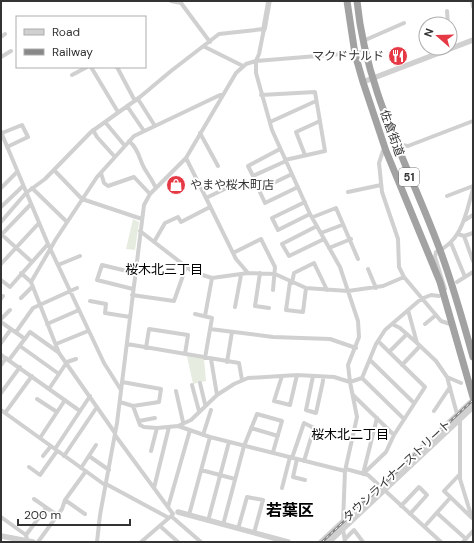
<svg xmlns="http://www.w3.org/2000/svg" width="474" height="543" font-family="'DM Sans','Noto Sans JP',sans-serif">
<rect width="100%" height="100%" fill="#fff"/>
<path fill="#e6ecdf" d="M133,219L139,222L135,250L126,249Z
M187,356L204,359L206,381L193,384Z"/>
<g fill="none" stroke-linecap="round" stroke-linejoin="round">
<path stroke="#d0d0d0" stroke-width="4" d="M171,1L181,3L210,42
M472,1L473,7
M447,11L448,24
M1,37L5,34
M363,41L404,23
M205,47L243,66
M1,57L11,51
M91,67L118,112
M117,67L135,101
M72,75L87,67
M261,95L315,92L325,151L285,160
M138,99L155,126
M127,106L144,131
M105,122L125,146
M270,122L316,101
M93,130L97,137L115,157
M1,132L48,244L104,363L121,390
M2,133L22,125L28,137L7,147
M200,133L218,166
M129,141C140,150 139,161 146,171C150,177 153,182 156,188
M397,148L402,145L408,146L473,121
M280,149L248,166L253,176L286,161
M386,151H383L379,163L382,192L398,239L399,267L404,277L441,321L453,325
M305,155L296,132L320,121
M186,158L206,198
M54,170L82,199
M101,173L104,183L108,186L134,177L150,194
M292,174L259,190L265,203L298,187
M235,184L206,198L236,259L248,273
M1,188L17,172
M32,188L67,222
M348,192L381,185
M447,196L473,186
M82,199L142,219
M305,202L272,218L278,230L310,214
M1,207L23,186
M313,217L336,208L358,259
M465,220L473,215
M1,222L26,193L45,179L91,132L140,97L171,71L219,34L264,29L259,54L256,61V73L272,130L310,214L340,267L358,321L359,337L348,365L350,382L357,417L345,471L343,522
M317,226L282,244L289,256L324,239
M140,231L193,272L212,278L248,273L275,274L306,288L348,291L383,286L404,277
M321,233L342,225
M1,234L32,262
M458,234L464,236L473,233
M1,235L31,204
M464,236L473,261
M154,242L165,223L178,217L181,222L210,207
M451,243L465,277
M329,248L351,239
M233,253L261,239L275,267L273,290
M1,264L39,223
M58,265L80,256
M368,269L376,288
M21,273L31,282
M260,273L255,306L269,308
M1,280L10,287L48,244
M290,282L286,310L303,312L306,288
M457,282L473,272
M292,283L294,273L314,263L327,290
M133,289L97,280L102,265L135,273
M445,289L435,257L436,252C462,242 466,213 473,189
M132,295L174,301L186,267
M21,298L32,287
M1,299L3,296
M90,301L106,304L105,313L130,317
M235,307L241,275
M408,310L417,343L436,361L447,377L457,414
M195,314L212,318L205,358
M205,316L212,278
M1,319L10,310
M1,322L25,339
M47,324L79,310
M392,324L400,328L417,343
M425,324L436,315
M210,329L273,337L330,339L356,348
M16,332L33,308L77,288
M1,343L11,329
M56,344L88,331
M127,344L239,363L242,380
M20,346L59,374
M146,348L149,329L188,335L185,354
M389,352L407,334
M1,355L80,411
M211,359L217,395
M9,360L30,332L58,352
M370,360L414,403
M227,362L232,332
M1,365L6,358
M402,365L420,346
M282,376L274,401L290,405L297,375
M313,376L306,410L316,413L323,381V377
M447,377L461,383
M362,378L404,419
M200,383L205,404
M192,385L199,411
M49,389L67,362L76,359
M176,391L183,422
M1,393L20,367
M353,395L394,435
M37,399L57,412
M120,402L133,406L159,402L161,389L122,382
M133,406L140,425L144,427L157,428L178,426L191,420L217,395L234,384L248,378L297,375L334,377L350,382L362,378L376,344L385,330L421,299L431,295L439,296
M1,410L105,485
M434,411L450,387
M5,413L32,376
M377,418L363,474L386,452L394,435L425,387L378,341
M460,419V479L472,518
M139,421L155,418
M178,426L210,437L345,471
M251,428L278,436
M115,433L59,353L31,282L56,239L97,177L134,136L220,95H223
M115,435L173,514
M203,435L211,410
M40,438L65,400
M55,449L90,396
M151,451L157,428
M43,456L51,446
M64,456L97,407
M89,456L109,470
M292,458L304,423L314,428L304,461
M297,459L293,477L305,480
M29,467L40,475L57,451
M81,468L96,445
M346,469L368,475L441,542
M201,470L235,479
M460,474L444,491L471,517
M106,484L169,518
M154,488L169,427
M282,488L290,457
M34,499L57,515
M65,500L86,471
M401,506L419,487L427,495L410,514
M168,507L190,430
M437,513L466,539
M189,515L210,437
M171,516L201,542
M1,517L26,535
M208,521L229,442
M223,525L244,446L257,414L282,421L273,452
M160,526L178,542
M425,526L450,498
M238,529L247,497L263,500L254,533
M343,529L345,542
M345,539L354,530L363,542
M27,540L26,535L46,508
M38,542L62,509L65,500L85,514
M97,542L100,515L117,423L144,205L150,194L186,158L236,73L246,64L256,61L366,52
M141,542L170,517
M463,542L473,531"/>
<path stroke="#d0d0d0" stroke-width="5.5" d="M264,29L269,1
M363,82L473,40
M178,512L288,542
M1,536L33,542
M321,542L473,400
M329,542L473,407"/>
<path stroke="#a2a2a2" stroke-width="7" d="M347,1L355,54L363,82L386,151L440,282L473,397
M357,1C366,92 409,166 440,250C453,285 463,321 473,357"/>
<defs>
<path id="rail" d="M322,542L473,400"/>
</defs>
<use href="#rail" stroke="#888" stroke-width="2.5"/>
<use href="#rail" stroke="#fff" stroke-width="1" stroke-dasharray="3" stroke-linecap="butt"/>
</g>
<defs>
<symbol id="restaurant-disc" viewBox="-11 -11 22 22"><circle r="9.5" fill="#e63946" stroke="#fff"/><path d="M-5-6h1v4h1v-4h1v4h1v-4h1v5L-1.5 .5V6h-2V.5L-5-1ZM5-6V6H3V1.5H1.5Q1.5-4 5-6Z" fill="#fff"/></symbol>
<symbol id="shop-disc" viewBox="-11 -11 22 22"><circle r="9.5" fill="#e63946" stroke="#fff"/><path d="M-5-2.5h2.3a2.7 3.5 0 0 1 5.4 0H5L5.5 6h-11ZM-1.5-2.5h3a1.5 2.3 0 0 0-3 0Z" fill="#fff"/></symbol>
</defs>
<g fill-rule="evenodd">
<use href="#restaurant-disc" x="387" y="45" width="22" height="22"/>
<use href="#shop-disc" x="165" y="174" width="22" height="22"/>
</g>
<g text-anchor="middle" stroke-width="4" stroke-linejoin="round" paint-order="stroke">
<rect fill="#fff" stroke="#707070" stroke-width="1" x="399" y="168" width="20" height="18" rx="3"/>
<g font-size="11" font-weight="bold" fill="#333">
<text x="409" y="181">51</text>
</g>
<g font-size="12" fill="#333" stroke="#fff" text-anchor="end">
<text x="384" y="60">マクドナルド</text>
<text x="190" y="189" text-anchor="start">やまや桜木町店</text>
</g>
<g font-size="12" fill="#333" stroke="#fff">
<text transform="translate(392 133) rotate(70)" y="4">佐倉街道</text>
<text transform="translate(397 471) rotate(-43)" y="4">タウンライナーストリート</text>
</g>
<g font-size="13" fill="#000" stroke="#fff">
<text x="164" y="274">桜木北三丁目</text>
<text x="350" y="439">桜木北二丁目</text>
</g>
<g font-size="16" font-weight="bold" fill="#000" stroke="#fff">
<text x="290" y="516">若葉区</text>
</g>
</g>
<rect width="474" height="543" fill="none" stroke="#333333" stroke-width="4"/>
<rect x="16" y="16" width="130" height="52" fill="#ffffff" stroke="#adadad"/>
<rect x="24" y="29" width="20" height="6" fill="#d0d0d0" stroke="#adadad"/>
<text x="52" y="36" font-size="12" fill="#333333">Road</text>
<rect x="24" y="49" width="20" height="6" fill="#888888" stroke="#adadad"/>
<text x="52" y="56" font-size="12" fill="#333333">Railway</text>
<g transform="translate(438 36) rotate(290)"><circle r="19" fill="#ffffff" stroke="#adadad"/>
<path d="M0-3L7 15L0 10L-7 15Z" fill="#e63946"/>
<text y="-6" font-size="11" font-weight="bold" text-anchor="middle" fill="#333333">N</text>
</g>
<path d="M18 519v6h112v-6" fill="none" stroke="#333333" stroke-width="2"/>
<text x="24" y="519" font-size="12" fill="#333333" stroke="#ffffff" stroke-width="3" paint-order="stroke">200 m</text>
</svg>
